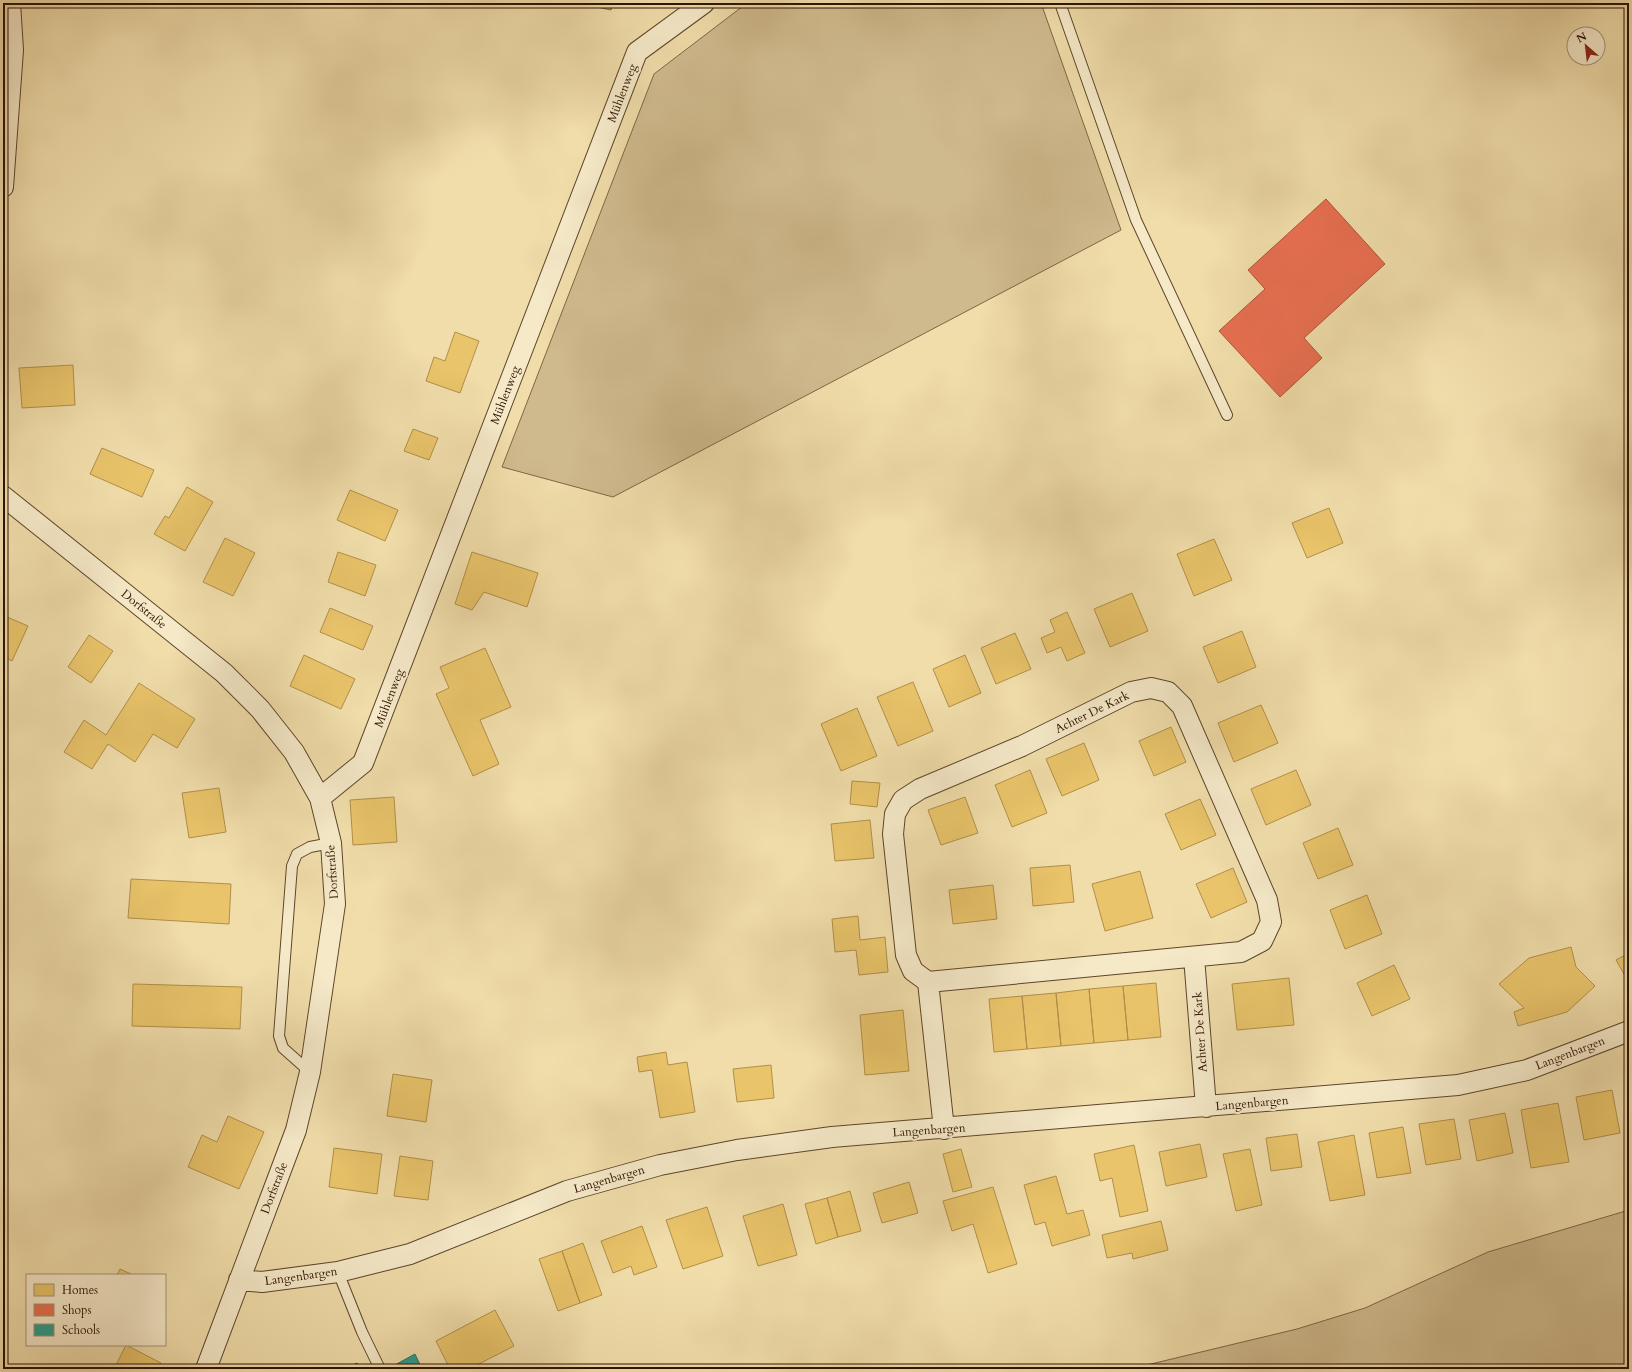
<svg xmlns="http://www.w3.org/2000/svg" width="1632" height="1372" font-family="Cardo,serif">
<rect width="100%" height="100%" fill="#f0ddaa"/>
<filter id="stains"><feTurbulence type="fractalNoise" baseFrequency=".005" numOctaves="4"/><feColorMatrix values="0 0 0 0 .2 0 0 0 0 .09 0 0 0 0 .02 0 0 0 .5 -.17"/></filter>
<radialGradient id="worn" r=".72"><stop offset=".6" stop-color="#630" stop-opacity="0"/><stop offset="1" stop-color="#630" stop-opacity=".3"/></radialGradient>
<path fill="#cfba8d" stroke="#7e6646" d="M579,3H613L611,10Z
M747,3H1041L1121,230L613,497L502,467L654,74Z
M1629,1210V1369H1130L1297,1329L1365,1308L1488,1252Z"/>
<path fill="#e9c46a" stroke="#b18f4a" d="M455,332L479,341L460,393L426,381L434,357L445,361Z
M73,365L75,405L22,408L19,368Z
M413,429L438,438L429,460L404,451Z
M102,448L154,470L142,497L90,474Z
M187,487L213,502L185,551L154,534L165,516L169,518Z
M350,490L398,510L385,541L337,520Z
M1329,508L1343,543L1307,558L1292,523Z
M225,538L255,553L233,596L203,582Z
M1214,539L1232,580L1194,596L1177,554Z
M338,552L376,565L365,596L328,582Z
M472,552L538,573L527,607L484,592L472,610L455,604Z
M1132,593L1148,631L1110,647L1094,609Z
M330,608L373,626L363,650L320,632Z
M1067,612L1085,653L1067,661L1061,647L1047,653L1041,638L1055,632L1050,620Z
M7,617L28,626L12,661L3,656V625Z
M1242,631L1256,667L1218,683L1203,647Z
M1015,633L1031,669L996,684L981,648Z
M89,635L113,651L91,683L68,667Z
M485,648L511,707L480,720L499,764L473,776L436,694L449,688L440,667Z
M304,655L355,679L341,709L290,686Z
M965,655L981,693L949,707L933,669Z
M913,682L933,731L898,746L877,697Z
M139,683L195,719L177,748L153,734L135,762L108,744L92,769L64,752L84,720L106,735Z
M1261,705L1278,743L1234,762L1218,723Z
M857,708L877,756L841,771L821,724Z
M1171,727L1186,762L1154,776L1139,741Z
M1084,743L1099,780L1062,796L1046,759Z
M1030,770L1047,813L1012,827L995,785Z
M1296,770L1311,805L1266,825L1251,789Z
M852,781L880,783L877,807L850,804Z
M219,788L226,832L189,838L182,793Z
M394,797L397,842L353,845L350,800Z
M965,797L978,833L941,845L928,810Z
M1200,799L1216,835L1181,850L1165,814Z
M870,820L874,858L835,861L831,824Z
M1338,828L1353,865L1318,879L1303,843Z
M1070,865L1074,902L1033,906L1030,868Z
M1233,868L1247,902L1211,918L1196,884Z
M1140,871L1153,918L1105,931L1092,884Z
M131,879L231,884L229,924L128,918Z
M993,885L997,919L953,924L949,890Z
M1367,895L1382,934L1345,949L1330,910Z
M858,916L860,940L885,937L888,972L859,975L856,950L835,952L832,919Z
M1571,947L1576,967L1595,986L1567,1012L1518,1026L1514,1012L1524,1008L1499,984L1529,958Z
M1629,953V983L1616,960Z
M1394,965L1410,999L1372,1016L1357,983Z
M1289,978L1294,1025L1237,1030L1232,984Z
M1156,983L1161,1037L1128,1040L1123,986Z
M133,984L242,987L240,1029L132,1026Z
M1123,986L1128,1040L1094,1043L1089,989Z
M1089,989L1094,1043L1061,1046L1056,993Z
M1056,993L1061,1046L1027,1049L1022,996Z
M1022,996L1027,1049L994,1052L989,999Z
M903,1010L909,1071L865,1075L860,1015Z
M666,1052L668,1065L687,1062L695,1112L660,1118L652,1070L639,1072L637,1057Z
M771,1065L774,1098L737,1102L733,1069Z
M393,1074L432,1080L426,1122L387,1116Z
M1612,1090L1620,1133L1584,1140L1576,1097Z
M1558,1103L1569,1162L1531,1168L1521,1110Z
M1505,1113L1513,1153L1477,1161L1469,1120Z
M228,1116L264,1132L239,1189L188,1167L202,1135L217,1142Z
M1454,1119L1461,1159L1426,1165L1419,1124Z
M1403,1127L1411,1173L1377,1178L1369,1133Z
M1297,1134L1302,1167L1271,1171L1266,1138Z
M1354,1135L1365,1195L1330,1201L1318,1142Z
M1200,1144L1207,1177L1166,1186L1159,1152Z
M1134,1145L1148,1211L1120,1217L1112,1178L1100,1181L1094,1154Z
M334,1148L382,1154L377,1194L329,1187Z
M961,1149L972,1187L953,1192L943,1154Z
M1250,1149L1262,1205L1236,1211L1223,1154Z
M400,1156L433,1161L428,1200L394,1196Z
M1056,1176L1067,1214L1083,1210L1090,1235L1052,1246L1045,1222L1035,1225L1024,1185Z
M909,1182L918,1213L882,1223L873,1193Z
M993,1187L1017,1264L988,1273L973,1224L952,1231L943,1201Z
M850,1191L861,1231L838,1237L827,1198Z
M827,1198L838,1237L816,1244L805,1204Z
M783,1204L797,1255L758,1266L743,1216Z
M707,1207L723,1256L683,1269L666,1220Z
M1161,1221L1168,1250L1133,1259L1132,1253L1107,1258L1102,1235Z
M642,1226L657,1267L634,1275L631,1266L613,1273L601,1241Z
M583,1243L602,1295L580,1303L562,1251Z
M562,1251L580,1303L558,1311L539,1259Z
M120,1269L133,1275H117Z
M495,1310L514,1346L469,1369H450L436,1341Z
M126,1345L161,1363L158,1369H114Z"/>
<path fill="#e76f51" stroke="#b05339" d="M1326,199L1385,264L1304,338L1322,358L1280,397L1219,331L1265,289L1248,270Z"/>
<path fill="#2a9d8f" stroke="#2b7364" d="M415,1354L422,1369H394L393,1366Z"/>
<path fill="#457b9d" stroke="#3e5c6e" d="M357,1363L360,1369H345Z"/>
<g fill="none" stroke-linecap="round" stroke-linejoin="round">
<defs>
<path id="service" d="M1060,3L1136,220L1227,415
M310,1072L283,1048L279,1036L292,866L297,854L310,847L331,843
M338,1272L362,1332L380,1369"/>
<path id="minor" d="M3,187L13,50L10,3
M3,496L224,673L260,709L294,752L320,798L331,843L335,904L310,1072L296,1130L206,1369
M1151,688L1168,692L1182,706L1267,900L1271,922L1262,941L1241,952L928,982L913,971L906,955L893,834L895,814L903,800L920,789L1022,746L1131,692Z
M320,798L363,763L637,52L704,3
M1194,957L1206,1107
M928,982L944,1129
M239,1280L262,1282L338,1272L410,1254L567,1191L660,1165L737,1150L832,1137L1458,1085L1527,1070L1629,1031"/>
</defs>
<use href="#service" stroke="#5e452a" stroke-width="12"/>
<use href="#minor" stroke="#5e452a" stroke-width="22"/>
<use href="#service" stroke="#f5e9c8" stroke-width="10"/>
<use href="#minor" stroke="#f5e9c8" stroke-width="20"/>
</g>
<g text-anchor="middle" stroke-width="4" stroke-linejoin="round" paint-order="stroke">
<g font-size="12" fill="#2e1200" stroke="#f5e9c8">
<text transform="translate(622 93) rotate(-69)" y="4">Mühlenweg</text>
<text transform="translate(505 395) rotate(-69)" y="4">Mühlenweg</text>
<text transform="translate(144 609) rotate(39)" y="4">Dorfstraße</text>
<text transform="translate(389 698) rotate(-69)" y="4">Mühlenweg</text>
<text transform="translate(1092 712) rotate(-26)" y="4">Achter De Kark</text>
<text transform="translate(332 872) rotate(-94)" y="4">Dorfstraße</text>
<text transform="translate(1200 1032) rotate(-94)" y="4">Achter De Kark</text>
<text transform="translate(1570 1053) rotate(-21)" y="4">Langenbargen</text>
<text transform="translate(1252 1103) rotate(-5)" y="4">Langenbargen</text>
<text transform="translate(929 1130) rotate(-4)" y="4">Langenbargen</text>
<text transform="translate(609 1179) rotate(-16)" y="4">Langenbargen</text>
<text transform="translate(274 1188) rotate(-69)" y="4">Dorfstraße</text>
<text transform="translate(301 1276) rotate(-8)" y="4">Langenbargen</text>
</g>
</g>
<rect width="1632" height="1372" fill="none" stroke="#f0ddaa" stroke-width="16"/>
<rect x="4" y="4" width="1624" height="1364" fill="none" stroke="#2e1200" stroke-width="2"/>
<rect x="8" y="8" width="1616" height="1356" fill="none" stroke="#2e1200"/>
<rect x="26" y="1274" width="140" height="72" fill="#f5e9c8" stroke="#a59378"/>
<rect x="34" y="1284" width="20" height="12" fill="#e9c46a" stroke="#a59378"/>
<text x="62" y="1294" font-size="12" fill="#2e1200">Homes</text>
<rect x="34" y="1304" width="20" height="12" fill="#e76f51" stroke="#a59378"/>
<text x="62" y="1314" font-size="12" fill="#2e1200">Shops</text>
<rect x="34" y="1324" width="20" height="12" fill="#2a9d8f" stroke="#a59378"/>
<text x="62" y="1334" font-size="12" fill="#2e1200">Schools</text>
<g transform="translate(1586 46) rotate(332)"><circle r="19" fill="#f5e9c8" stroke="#a59378"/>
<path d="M0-3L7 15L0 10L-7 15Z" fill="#8f2418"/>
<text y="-6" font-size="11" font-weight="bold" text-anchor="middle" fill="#2e1200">N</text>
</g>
<rect width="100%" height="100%" filter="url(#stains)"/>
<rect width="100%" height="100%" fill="url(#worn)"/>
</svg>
